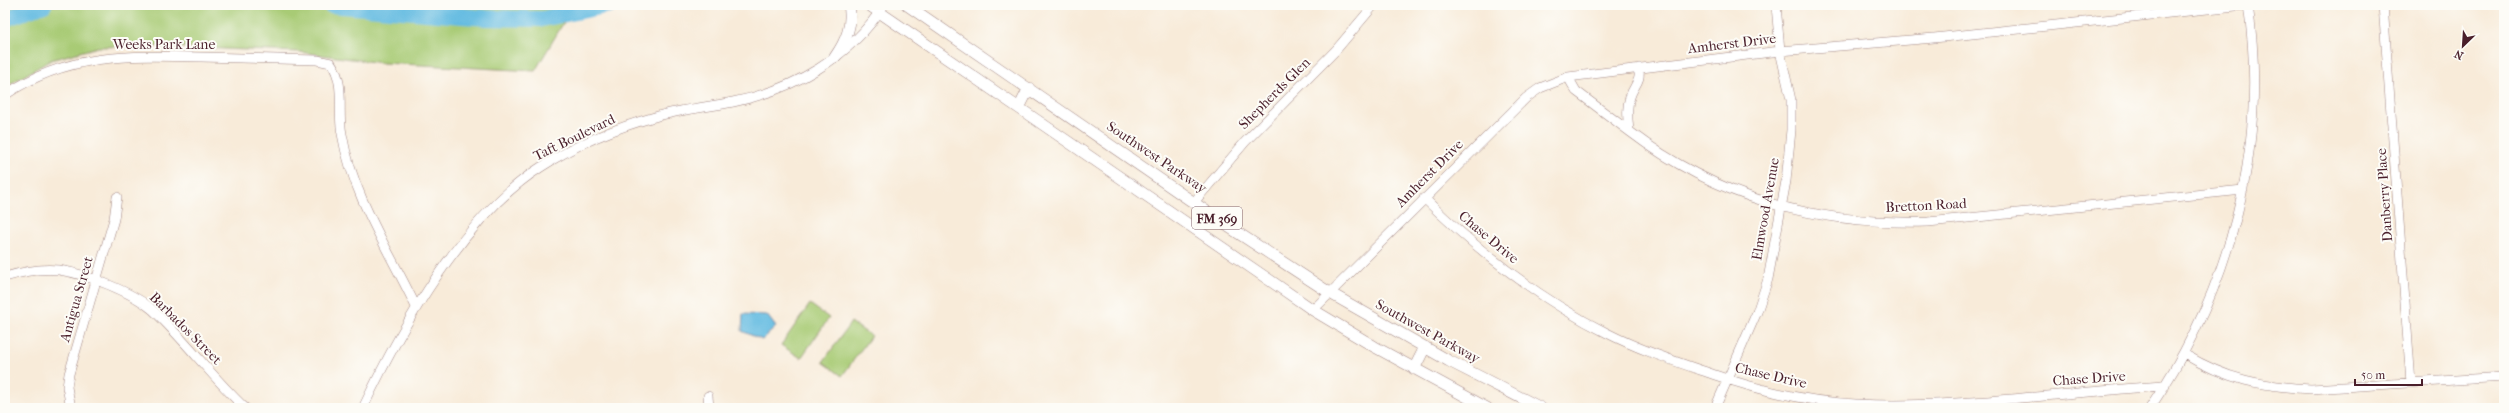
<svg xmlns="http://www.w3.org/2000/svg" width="2509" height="413" font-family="'IM FELL French Canon',serif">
<rect width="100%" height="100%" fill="#fdfcf7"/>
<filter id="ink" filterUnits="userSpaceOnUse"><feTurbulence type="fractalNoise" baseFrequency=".025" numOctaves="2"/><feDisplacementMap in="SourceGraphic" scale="8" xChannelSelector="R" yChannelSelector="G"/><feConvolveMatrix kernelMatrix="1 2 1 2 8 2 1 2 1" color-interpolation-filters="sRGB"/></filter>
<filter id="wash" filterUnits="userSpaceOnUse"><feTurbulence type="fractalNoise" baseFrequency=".012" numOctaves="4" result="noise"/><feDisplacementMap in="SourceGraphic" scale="16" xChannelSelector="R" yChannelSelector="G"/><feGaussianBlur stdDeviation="0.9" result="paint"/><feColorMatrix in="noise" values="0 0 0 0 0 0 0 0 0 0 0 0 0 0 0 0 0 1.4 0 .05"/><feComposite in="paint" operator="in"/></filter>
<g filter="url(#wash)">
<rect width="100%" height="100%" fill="#f8ebd9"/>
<path fill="#a8cb75" stroke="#797550" d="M5,5H574L535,71L382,63L299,52L149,46L98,47L51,60L5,87Z
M810,304L829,318L801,358L781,345Z
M851,322L871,336L842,376L823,362Z"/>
<path fill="#64bbe1" stroke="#576d86" d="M743,314L767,315L776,327L762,340L742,331Z"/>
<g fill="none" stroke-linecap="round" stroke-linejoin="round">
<path stroke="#64bbe1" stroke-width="16" d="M330,5L486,18L542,19L610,5
M5,19L44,5"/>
</g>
</g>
<g filter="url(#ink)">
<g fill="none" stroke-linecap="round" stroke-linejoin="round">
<defs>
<path id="minor" d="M2383,5L2411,383
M1639,68C1641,83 1634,84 1630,97C1626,108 1628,120 1629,131C1718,199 1816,225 1928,222L2243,190
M1568,77L1576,91L1629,131
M5,95C67,53 130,55 201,57C240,58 279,59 317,60L331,63C346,84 337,110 342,134C353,197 389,250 416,307
M1424,198C1479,252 1539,299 1607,333C1640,350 1677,362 1712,374C1758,390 1808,402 1856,404C1959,409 2063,392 2165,386
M1195,201L1245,142L1336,50L1374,5
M5,277C21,272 42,268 59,270C86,274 133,292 153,310C186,341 212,377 245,408
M1313,310L1526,98L1540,88L1568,77L1780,51L1934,38L2245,5
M2184,354C2228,380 2260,386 2311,389L2504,377
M708,396L709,408
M71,408L67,387L69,374L114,219L117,197
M363,408C401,327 464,216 541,167C575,145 618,127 658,116C683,109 709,107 733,102C793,90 851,57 884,5
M1715,408L1757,312L1768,279L1786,181L1791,130V100L1780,51L1776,5
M2150,408C2230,290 2269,147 2248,5"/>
<path id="major" d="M869,5L1313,310L1375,347L1487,408
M907,5L1232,229L1330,293L1449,361L1541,408
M835,57C846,41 853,25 849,5
M1019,108L1029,88
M1414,369L1425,347"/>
</defs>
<use href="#minor" stroke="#a18582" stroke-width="10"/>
<use href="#major" stroke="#a18582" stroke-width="12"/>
<use href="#minor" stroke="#fff" stroke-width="9"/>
<use href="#major" stroke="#fff" stroke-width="11"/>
</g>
</g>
<g text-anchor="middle" stroke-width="4" stroke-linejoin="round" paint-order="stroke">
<rect fill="#fdfcf7" stroke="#806168" stroke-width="1" x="1192" y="207" width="50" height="22" rx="3"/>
<g font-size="13" font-weight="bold" fill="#4a1f2b">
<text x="1217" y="223">FM 369</text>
</g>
<g font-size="14" fill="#4a1f2b" stroke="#fdfcf7">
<text transform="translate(1732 43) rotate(-7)" y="5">Amherst Drive</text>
<text x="164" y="49">Weeks Park Lane</text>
<text transform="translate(1274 93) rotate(-45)" y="5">Shepherds Glen</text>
<text transform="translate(574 137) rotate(-26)" y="5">Taft Boulevard</text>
<text transform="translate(1157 157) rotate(34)" y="5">Southwest Parkway</text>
<text transform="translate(1429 173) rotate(-45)" y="5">Amherst Drive</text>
<text transform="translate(2384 195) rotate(-94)" y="5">Danberry Place</text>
<text transform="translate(1926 205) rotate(-3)" y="5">Bretton Road</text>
<text transform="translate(1765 209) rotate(-80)" y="5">Elmwood Avenue</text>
<text transform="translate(1489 237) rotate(40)" y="5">Chase Drive</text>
<text transform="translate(76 299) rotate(-74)" y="5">Antigua Street</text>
<text transform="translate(186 328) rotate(45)" y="5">Barbados Street</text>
<text transform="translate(1428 331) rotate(29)" y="5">Southwest Parkway</text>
<text transform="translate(1771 375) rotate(13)" y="5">Chase Drive</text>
<text transform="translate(2089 378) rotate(-4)" y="5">Chase Drive</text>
</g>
</g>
<rect width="2509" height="413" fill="none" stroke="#fdfcf7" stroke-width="20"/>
<g transform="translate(2463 46) rotate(205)" stroke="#fdfcf7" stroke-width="3" paint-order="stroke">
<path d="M0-3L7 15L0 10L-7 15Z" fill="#4a1f2b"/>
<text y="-6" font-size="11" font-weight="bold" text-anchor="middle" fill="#4a1f2b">N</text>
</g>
<path d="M2355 379v6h67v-6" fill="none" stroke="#4a1f2b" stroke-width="2"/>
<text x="2361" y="379" font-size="12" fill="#4a1f2b" stroke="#fdfcf7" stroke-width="3" paint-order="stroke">50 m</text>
</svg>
